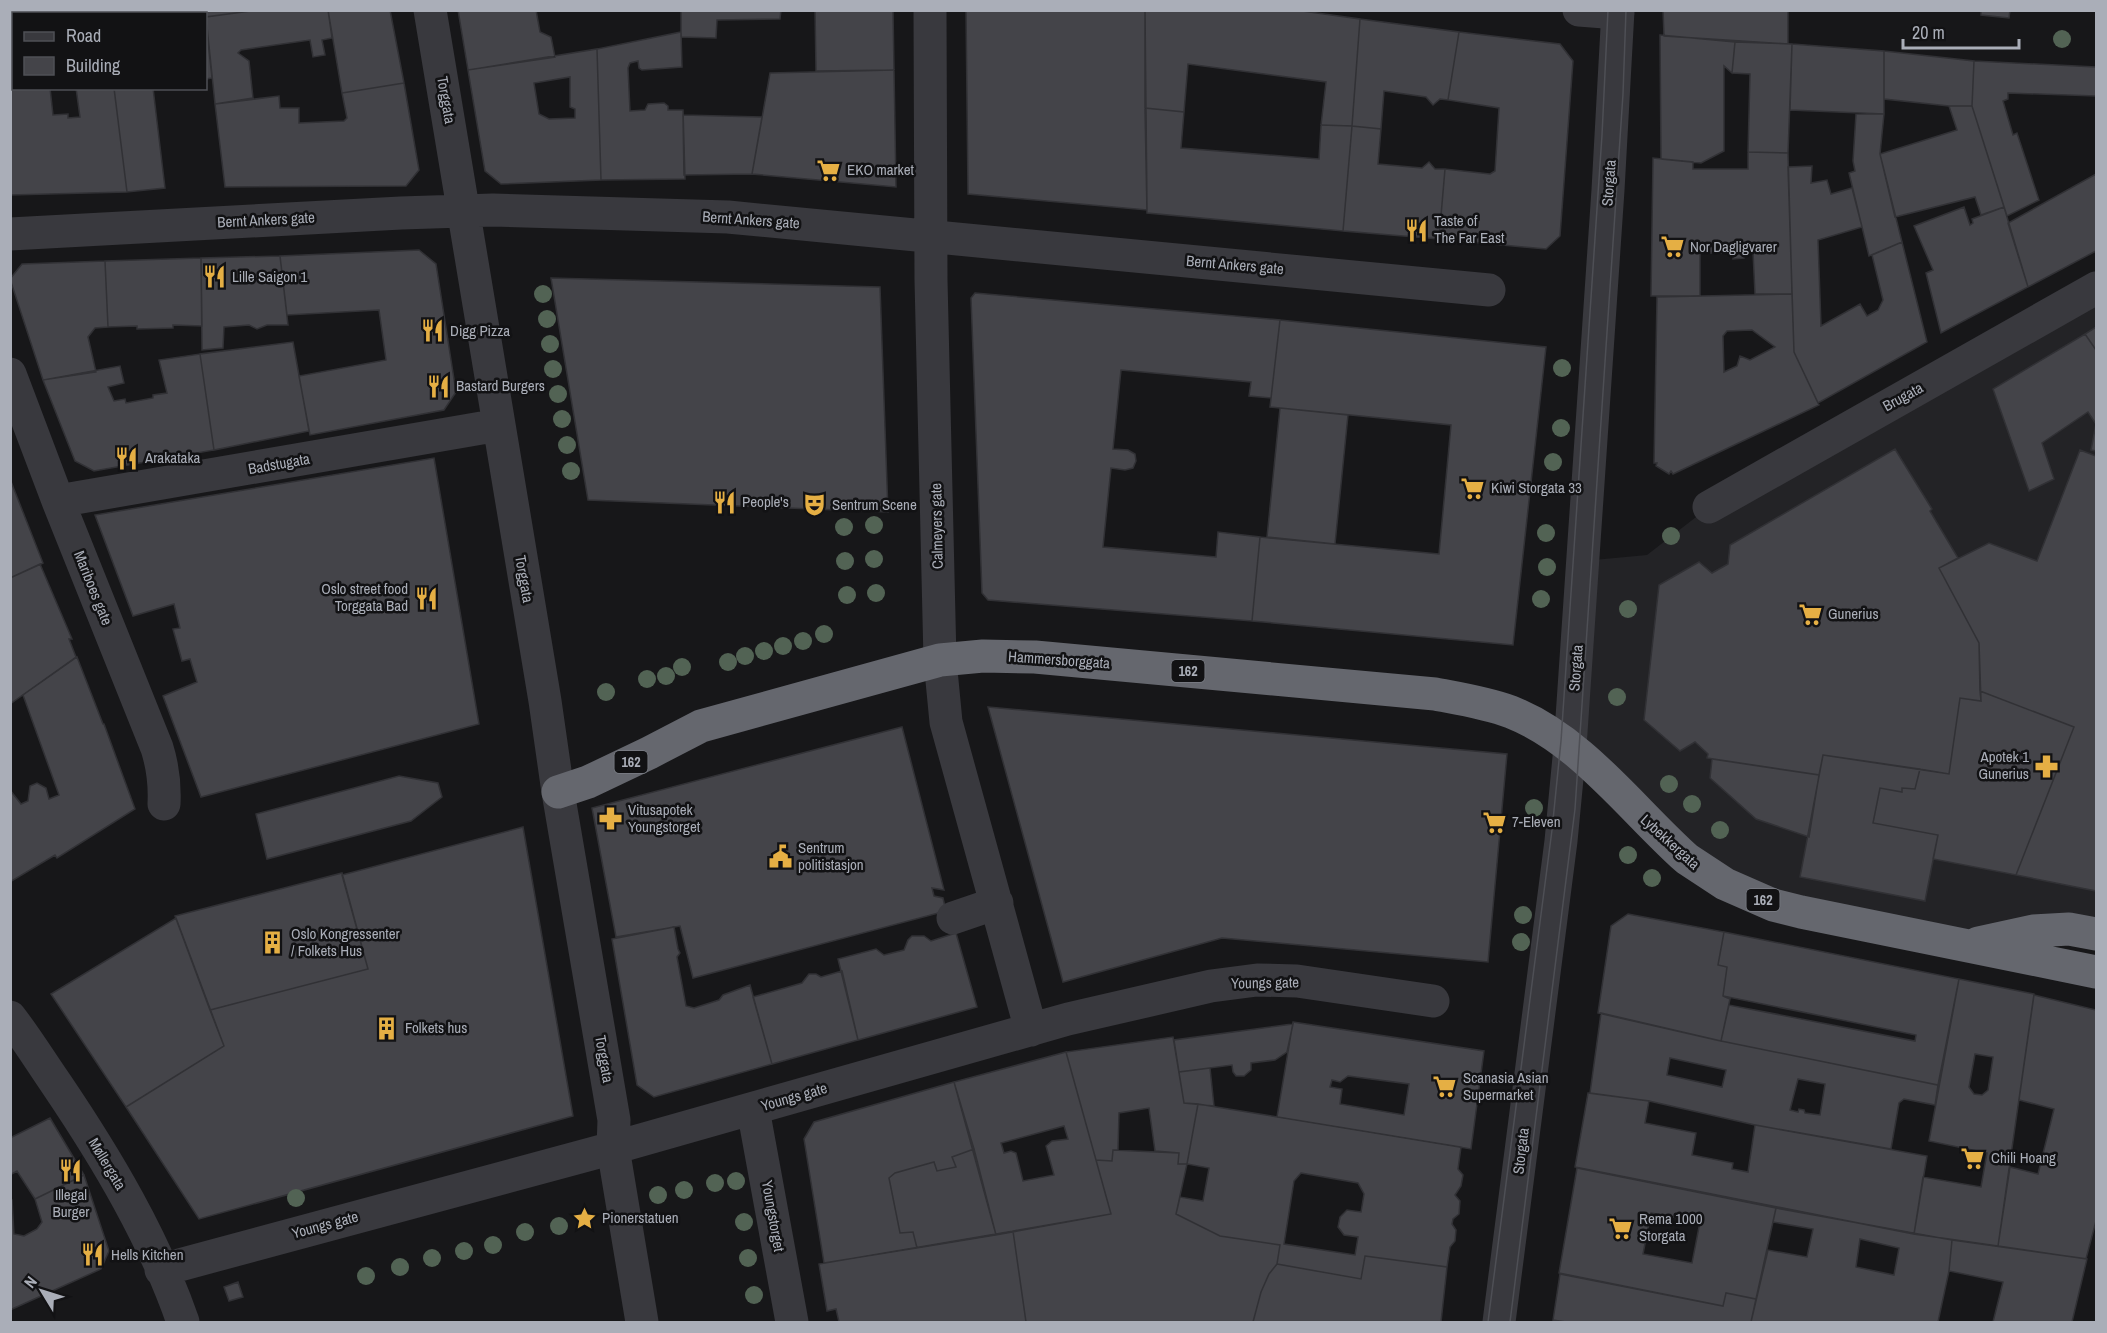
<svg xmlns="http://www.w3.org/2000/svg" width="2107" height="1333" font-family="'Archivo Narrow',sans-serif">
<rect width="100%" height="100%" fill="#171719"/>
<path fill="#232326" d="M2096,288V934L1965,945L1746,894L1570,747L1583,561L1647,555L1709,507Z"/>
<path fill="#444449" stroke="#313135" stroke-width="1.5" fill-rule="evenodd" d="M10,10H74V14H14V28L10,29Z
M105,10H196L200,14H106Z
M196,10H257L206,17V14H200Z
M257,10H328L332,38L322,40L325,55L313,57L310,40L241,50L238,53L249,61L253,98L215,104L206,17Z
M328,10H390L404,83L342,93Z
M458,10H536L540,32L551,37L555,57L468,70Z
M681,10H781L780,19L717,20L716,38L681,37Z
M815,10H893L894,70L816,71Z
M966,10H1145L1147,210L968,194Z
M1145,10H1295L1360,19L1352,126L1321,125L1326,82L1188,64L1184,112L1145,108Z
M1663,10H1788V44L1664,36Z
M1981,10H2010L2009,18L1981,15Z
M1360,19L1459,32L1448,100L1440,99L1433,105L1426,97L1384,91L1381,129L1352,126Z
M206,23L212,78L206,79Z
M681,32L682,67L642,70L639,68L638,61L630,63L628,68L630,111L645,110L648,104L664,103L668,106V110H683L685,179L601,180L597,49Z
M1459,32L1560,44L1573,61L1560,236L1546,249L1439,239L1445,169L1490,174L1495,171L1499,108L1448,100Z
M1660,35L1735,42L1732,73L1724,66V151L1701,163L1661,159Z
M1735,42L1792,44L1788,153L1748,152L1750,74L1732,73Z
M1792,44L1884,51V114L1790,110Z
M10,47H14V88H50L53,115L68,114V118L80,117L76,88H114L127,192L10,195Z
M597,49L601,180L501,184L485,171L468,70ZM570,77V107L575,109V118L549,119L539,114L534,83Z
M1884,51L1974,61L1972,106H1949L1884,99Z
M1974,61L2096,67V96L2008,93V99L2003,101L2013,135L2017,133L2039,200L2007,216L1972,106Z
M894,70L896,187L752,174L770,73Z
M404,83L419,170L406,186L225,187L215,104L279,96L280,108H299V123L344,121L347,118L342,93Z
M114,88H153L165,188L127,192Z
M1949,106H1972L2004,207L1981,215L1975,197L1895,217L1880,154L1957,130Z
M1145,108L1184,112L1181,148L1319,159L1321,125L1352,126L1343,231L1147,213Z
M1856,114H1884L1880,154L1902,242L1869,256L1849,173L1855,171L1853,161Z
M683,115L762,117L752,174L684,175Z
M1352,126L1381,129L1378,164L1422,168L1429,162L1435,169H1445L1439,239L1343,231Z
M1748,152L1788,153L1792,294H1755L1753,252H1744V258L1733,259L1734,253H1700V296H1651L1653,158L1693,162V169H1748Z
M1812,166L1811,183L1827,180L1831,194L1852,188L1862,227L1818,240L1821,326L1860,304L1867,316L1878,310L1883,300L1872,255L1902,242L1927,342L1818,403L1794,352L1788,167Z
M2096,174V251L2028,287L2008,223Z
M1964,207L1970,225L1973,223L1972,219L2004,207L2028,287L1941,333L1926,273L1933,270L1914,226Z
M419,250L436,264L456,392L444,410L310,435L299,376L386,360L379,310L287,315L280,256Z
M280,256L288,325H267L257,329L249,325L224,327L223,348L202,350L201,258Z
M201,258L202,326L173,325V328L137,329V326L108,327L105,261Z
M105,261L108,327L95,328L88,337L96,372L43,380L10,279L22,264Z
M551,278L880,287L888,512L588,500Z
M975,293L1280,320L1271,398L1249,396L1251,382L1121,370L1113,449L1128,450L1135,454L1136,461L1133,468L1125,470L1111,468L1103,547L1216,557L1218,532L1260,537L1252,621L988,600L982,593L971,298Z
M1792,294L1794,352L1819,405L1673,474L1671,471L1669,474L1656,466L1657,463H1654L1657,297ZM1752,330L1775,347L1750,360L1740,356L1737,366L1724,372L1723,336L1727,331Z
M1280,320L1546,347L1513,645L1252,621L1260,537L1439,554L1451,425L1270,407Z
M2096,327V350L2085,334Z
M2085,334L2096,350V451L2091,450L2096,424L2088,412L2042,443L2054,479L2029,491L1993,389Z
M293,342L309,431L214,450L200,354Z
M200,354L214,450L94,471L75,461L43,380L120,366L124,383L108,387L114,401L125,399L126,403L153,398V395L167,393L159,360Z
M1280,408L1348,415L1335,544L1267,537Z
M1895,449L1932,509L1930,511L1958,558L1939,568L1979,643L1981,701L1960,698L1949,774L1823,755L1819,775L1707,758L1708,754L1695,742L1680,751L1644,720L1659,585L1699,562L1712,573L1728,564L1730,545Z
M2080,450L2096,456V891L2016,875L2074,727L1980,691L1979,643L1939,568L1989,543L2037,561Z
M434,458L479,724L201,797L163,696L197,682L190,659L182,661L173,629L180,628L174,604L133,616L95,515Z
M10,479L43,563L10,578Z
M40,564L72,639H69L76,657L10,704V578Z
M77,657L103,724H104L135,809L57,858L55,855L10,882V790L21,804L28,801L30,786L37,783L46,788L49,799L59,795L23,695Z
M1980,691L2074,727L2016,875L1933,859L1938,835L1873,823L1880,788L1902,792V788L1915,789L1920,769L1949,774L1960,698L1981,701Z
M988,707L1507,754L1488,962L1222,938L1063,982Z
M902,727L944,890L932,888L934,896L943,898L946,911L693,978L680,926L616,937L592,808Z
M1823,755L1920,769L1915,789L1902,788V792L1880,788L1873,823L1938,835L1925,901L1800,877Z
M1712,759L1819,775L1809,837L1756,819L1710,778Z
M399,776L438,783L442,797L411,821L267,859L256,814Z
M523,827L573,1116L199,1219L126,1107L224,1046L210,1010L368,969L342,875Z
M342,873L368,969L210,1010L175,916Z
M1628,914L1724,932L1718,965L1727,967L1723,996L1730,999L1721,1041L1598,1013L1611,926Z
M176,918L224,1046L126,1107L51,994Z
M674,927L678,949L680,953L677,957L686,1006L694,1008L719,1000L723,995L750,985L772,1064L654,1097L637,1085L612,939Z
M1724,932L1959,979L1938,1085L1721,1041L1729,1005L1915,1041L1916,1035L1723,996L1727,967L1718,965Z
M956,933L977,1007L858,1040L838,959L876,949L884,955L904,950L908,940L912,936H924L931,941Z
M842,971L858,1040L772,1064L753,997L802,983L809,974H816L821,977Z
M1959,979L2034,994L1998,1246L1914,1234L1923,1177L1981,1187L1987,1153L1929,1141ZM1975,1054L1993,1057L1988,1090L1982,1095L1974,1094L1969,1087Z
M2034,995L2096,1010V1221L2086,1259L1998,1246L2010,1167L2038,1174L2054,1109L2019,1100Z
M1601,1013L1721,1041L1938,1085L1935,1105L1904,1099L1899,1103L1891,1149L1755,1125L1649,1101L1590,1093ZM1670,1058L1726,1070L1722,1087L1667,1075ZM1798,1079L1825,1084L1820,1115L1805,1113L1804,1110L1799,1109L1798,1112L1790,1110Z
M1293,1022L1484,1051L1471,1149L1277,1117ZM1348,1076L1409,1084L1404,1115L1340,1104L1342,1089L1330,1087L1332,1080L1340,1082Z
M1293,1024L1287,1052L1275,1060L1251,1063V1070L1244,1076H1236L1233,1072L1232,1065L1179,1072L1174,1040Z
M1173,1037L1184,1103L1198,1104L1187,1164H1178L1179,1153L1155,1151L1149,1108L1119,1113L1118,1150H1113L1112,1161L1096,1160L1066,1052Z
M1066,1052L1111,1214L996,1235L954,1082ZM1064,1126L1068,1139L1052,1141L1046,1146L1054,1175L1023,1181L1016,1153L1011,1151L1004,1153L1001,1143Z
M1210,1068L1214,1106L1184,1103L1179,1072Z
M954,1082L974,1149L952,1157L956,1167L937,1171L934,1162L895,1173L889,1178L900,1233L913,1232L917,1248L824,1263L804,1139L814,1122Z
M1588,1093L1649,1101L1645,1123L1696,1133L1692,1155L1733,1163L1732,1169L1748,1172L1755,1125L1927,1156L1914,1234L1575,1167Z
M1198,1104L1461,1147L1458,1169L1463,1175L1461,1186L1455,1195L1460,1201L1459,1214L1453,1219L1452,1224L1456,1230L1455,1241L1450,1247L1447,1267L1365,1256L1361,1279L1277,1264L1280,1245L1220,1236L1176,1214L1180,1197L1203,1201L1209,1168L1187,1164ZM1301,1173L1358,1183L1364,1194L1361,1212L1347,1210L1340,1217L1338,1227L1344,1235L1358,1237L1355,1255L1284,1244L1294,1181Z
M50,1118L84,1175L35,1199L17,1171L10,1175V1138Z
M974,1149L996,1235L917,1248L913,1232L900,1233L889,1178L895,1173L934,1162L937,1171L956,1167L952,1157Z
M1113,1150L1179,1153L1178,1164H1187L1176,1214L1220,1236L1280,1245L1277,1264L1269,1274L1261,1292L1253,1322H1026L1013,1231L1111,1214L1096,1160L1112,1161Z
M1577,1168L1776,1208L1756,1299L1726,1293L1723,1306L1559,1273ZM1651,1213L1700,1222L1692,1263L1643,1254Z
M84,1175L109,1251L101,1269L10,1310V1200H12L14,1234L24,1236L37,1229L42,1222L35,1199Z
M1776,1208L1952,1240L1949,1271L1938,1322H1751L1768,1250L1807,1257L1813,1229L1773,1222ZM1860,1239L1899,1248L1894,1275L1856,1267Z
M1013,1231L1026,1322H839L836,1309L827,1311L819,1264Z
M1952,1240L2087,1259L2072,1322H1993L2003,1282L1949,1271Z
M1365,1256L1447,1267L1441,1322H1253L1261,1292L1269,1274L1277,1264L1361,1279Z
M1560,1274L1723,1306L1726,1293L1756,1299L1751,1322H1566L1553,1320Z
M238,1282L243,1297L229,1301L224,1287Z"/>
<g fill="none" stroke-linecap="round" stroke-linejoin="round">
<path stroke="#39393e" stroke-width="33" d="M430,10L545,701L558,792L614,1120L613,1148L642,1322
M930,10L931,280L940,660L946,722L1031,1030
M1579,10L1618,13
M10,234L401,213L493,210L728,217L1489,290
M10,374L58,501L157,748C163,767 165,784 164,804
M58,501L499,425
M1709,507L2096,288
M953,918L997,903
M10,1017C27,1039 41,1062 57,1085C107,1159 154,1238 183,1322
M753,1109L792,1322
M161,1270L613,1148L1068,1019L1211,986L1257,980L1297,981L1433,1001
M1499,1322L1561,841L1570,747L1608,190L1618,10"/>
<path stroke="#65676e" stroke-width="33" d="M558,792L588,782L649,753L701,726L940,660L983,656L1035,657L1435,694C1461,699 1487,703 1511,712C1582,740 1632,810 1687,859L1725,884L1773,905L1801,912L2096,972
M1978,943L2033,931L2069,929L2096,934"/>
<path stroke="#4e4f55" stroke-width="1.5" d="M1488,1322L1552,830L1561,741L1602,135L1608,10
M1510,1322L1575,809L1623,94L1626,10"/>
</g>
<g fill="#526354">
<circle cx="2062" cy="39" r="9"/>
<circle cx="543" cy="294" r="9"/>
<circle cx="547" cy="319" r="9"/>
<circle cx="550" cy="344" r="9"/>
<circle cx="1562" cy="368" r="9"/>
<circle cx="553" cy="369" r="9"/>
<circle cx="558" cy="394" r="9"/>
<circle cx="562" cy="419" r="9"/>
<circle cx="1561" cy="428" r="9"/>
<circle cx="567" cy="445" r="9"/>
<circle cx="1553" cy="462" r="9"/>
<circle cx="571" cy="471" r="9"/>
<circle cx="874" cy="525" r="9"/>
<circle cx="844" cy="527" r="9"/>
<circle cx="1546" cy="533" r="9"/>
<circle cx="1671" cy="536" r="9"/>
<circle cx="874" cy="559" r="9"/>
<circle cx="845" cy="561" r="9"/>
<circle cx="1547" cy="567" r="9"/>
<circle cx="876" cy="593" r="9"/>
<circle cx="847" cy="595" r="9"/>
<circle cx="1541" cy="599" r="9"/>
<circle cx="1628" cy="609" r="9"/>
<circle cx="824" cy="634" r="9"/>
<circle cx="803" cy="641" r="9"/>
<circle cx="783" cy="646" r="9"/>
<circle cx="764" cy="651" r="9"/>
<circle cx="745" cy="656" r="9"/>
<circle cx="728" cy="662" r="9"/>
<circle cx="682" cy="667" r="9"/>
<circle cx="666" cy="676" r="9"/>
<circle cx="647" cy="679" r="9"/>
<circle cx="606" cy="692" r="9"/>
<circle cx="1617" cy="697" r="9"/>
<circle cx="1669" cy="784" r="9"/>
<circle cx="1692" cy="804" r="9"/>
<circle cx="1534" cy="808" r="9"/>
<circle cx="1720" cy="830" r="9"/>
<circle cx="1628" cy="855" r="9"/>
<circle cx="1652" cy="878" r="9"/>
<circle cx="1523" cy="915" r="9"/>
<circle cx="1521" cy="942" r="9"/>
<circle cx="736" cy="1181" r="9"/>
<circle cx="715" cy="1183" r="9"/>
<circle cx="684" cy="1190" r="9"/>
<circle cx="658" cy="1195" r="9"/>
<circle cx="296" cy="1198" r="9"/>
<circle cx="744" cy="1222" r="9"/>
<circle cx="559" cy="1226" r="9"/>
<circle cx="525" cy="1232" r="9"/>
<circle cx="493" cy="1245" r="9"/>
<circle cx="464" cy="1251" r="9"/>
<circle cx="432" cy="1258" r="9"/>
<circle cx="748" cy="1258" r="9"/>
<circle cx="400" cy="1267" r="9"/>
<circle cx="366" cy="1276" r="9"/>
<circle cx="754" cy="1295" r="9"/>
</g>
<defs>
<symbol id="supermarket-bare" viewBox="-9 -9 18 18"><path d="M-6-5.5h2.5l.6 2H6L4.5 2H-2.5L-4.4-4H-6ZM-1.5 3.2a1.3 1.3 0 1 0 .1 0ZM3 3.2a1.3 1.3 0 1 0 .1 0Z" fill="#e5af44" stroke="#121214" stroke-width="2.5" paint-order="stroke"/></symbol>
<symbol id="restaurant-bare" viewBox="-9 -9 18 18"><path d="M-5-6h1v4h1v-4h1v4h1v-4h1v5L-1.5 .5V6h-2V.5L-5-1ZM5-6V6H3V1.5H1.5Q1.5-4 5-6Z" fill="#e5af44" stroke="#121214" stroke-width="2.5" paint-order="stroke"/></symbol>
<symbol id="theatre-bare" viewBox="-9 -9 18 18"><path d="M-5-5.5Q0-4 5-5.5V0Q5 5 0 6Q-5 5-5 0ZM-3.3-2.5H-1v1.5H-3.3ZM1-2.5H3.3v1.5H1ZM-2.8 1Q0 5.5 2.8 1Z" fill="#e5af44" stroke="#121214" stroke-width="2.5" paint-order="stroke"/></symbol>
<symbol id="pharmacy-bare" viewBox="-9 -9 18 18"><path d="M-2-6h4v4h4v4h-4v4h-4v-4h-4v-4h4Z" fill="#e5af44" stroke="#121214" stroke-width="2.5" paint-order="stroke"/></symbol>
<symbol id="civic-bare" viewBox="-9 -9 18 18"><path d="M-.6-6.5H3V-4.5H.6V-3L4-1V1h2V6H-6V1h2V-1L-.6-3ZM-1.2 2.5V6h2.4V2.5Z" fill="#e5af44" stroke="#121214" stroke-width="2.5" paint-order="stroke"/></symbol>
<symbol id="building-bare" viewBox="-9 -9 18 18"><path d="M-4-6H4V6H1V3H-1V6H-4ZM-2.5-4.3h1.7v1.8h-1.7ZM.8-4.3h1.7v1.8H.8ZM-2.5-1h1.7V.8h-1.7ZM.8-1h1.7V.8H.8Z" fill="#e5af44" stroke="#121214" stroke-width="2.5" paint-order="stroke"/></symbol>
<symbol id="sight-bare" viewBox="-9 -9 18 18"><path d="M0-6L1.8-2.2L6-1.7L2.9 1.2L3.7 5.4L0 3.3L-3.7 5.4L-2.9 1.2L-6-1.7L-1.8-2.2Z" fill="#e5af44" stroke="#121214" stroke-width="2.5" paint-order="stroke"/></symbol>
</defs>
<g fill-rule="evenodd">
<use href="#supermarket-bare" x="812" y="154" width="33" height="33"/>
<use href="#restaurant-bare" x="1400" y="214" width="33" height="33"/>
<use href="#supermarket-bare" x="1656" y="230" width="33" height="33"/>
<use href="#restaurant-bare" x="198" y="260" width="33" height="33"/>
<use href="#restaurant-bare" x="416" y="314" width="33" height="33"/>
<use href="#restaurant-bare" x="422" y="370" width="33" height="33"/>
<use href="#restaurant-bare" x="110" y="442" width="33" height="33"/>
<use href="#supermarket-bare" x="1456" y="472" width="33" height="33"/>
<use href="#restaurant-bare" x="708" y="486" width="33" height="33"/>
<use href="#theatre-bare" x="798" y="488" width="33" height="33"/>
<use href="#restaurant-bare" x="410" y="582" width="33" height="33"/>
<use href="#supermarket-bare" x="1794" y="598" width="33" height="33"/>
<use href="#pharmacy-bare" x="2030" y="750" width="33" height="33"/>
<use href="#pharmacy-bare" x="594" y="802" width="33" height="33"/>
<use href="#supermarket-bare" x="1478" y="806" width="33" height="33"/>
<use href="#civic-bare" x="764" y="840" width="33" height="33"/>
<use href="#building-bare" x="256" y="926" width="33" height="33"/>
<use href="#building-bare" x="370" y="1012" width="33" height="33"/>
<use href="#supermarket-bare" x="1428" y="1070" width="33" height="33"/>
<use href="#supermarket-bare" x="1956" y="1142" width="33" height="33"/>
<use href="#restaurant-bare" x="54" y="1154" width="33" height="33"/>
<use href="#sight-bare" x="568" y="1202" width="33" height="33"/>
<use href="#supermarket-bare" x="1604" y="1212" width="33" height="33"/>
<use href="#restaurant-bare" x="76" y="1238" width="33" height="33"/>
</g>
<g text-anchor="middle" stroke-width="5" stroke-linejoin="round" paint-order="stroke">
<g fill="#121214" stroke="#7c7f87" stroke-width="1.5">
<rect x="1171.5" y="660" width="33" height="22" rx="4.5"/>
<rect x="614.5" y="751" width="33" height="22" rx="4.5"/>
<rect x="1746.5" y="889" width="33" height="22" rx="4.5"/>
</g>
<g font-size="14" font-weight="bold" fill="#aaaeb8">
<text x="1188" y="676">162</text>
<text x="631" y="767">162</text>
<text x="1763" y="905">162</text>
</g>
<g font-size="15" fill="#aaaeb8" stroke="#121214">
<text transform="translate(446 100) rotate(80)" y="5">Torggata</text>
<text transform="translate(1609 183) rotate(-86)" y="5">Storgata</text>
<text transform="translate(266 220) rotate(-3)" y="5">Bernt Ankers gate</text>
<text transform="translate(751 220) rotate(4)" y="5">Bernt Ankers gate</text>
<text transform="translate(1235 265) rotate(5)" y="5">Bernt Ankers gate</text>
<text transform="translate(1903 397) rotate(-29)" y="5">Brugata</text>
<text transform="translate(279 464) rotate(-10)" y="5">Badstugata</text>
<text transform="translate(937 526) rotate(-91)" y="5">Calmeyers gate</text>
<text transform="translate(524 579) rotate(80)" y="5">Torggata</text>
<text transform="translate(93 588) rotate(68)" y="5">Mariboes gate</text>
<text transform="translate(1059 660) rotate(4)" y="5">Hammersborggata</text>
<text transform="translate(1576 668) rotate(-86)" y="5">Storgata</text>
<text transform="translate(1670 842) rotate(42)" y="5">Lybekkergata</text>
<text transform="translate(1265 983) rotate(-1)" y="5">Youngs gate</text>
<text transform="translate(604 1059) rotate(80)" y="5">Torggata</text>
<text transform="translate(794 1097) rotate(-16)" y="5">Youngs gate</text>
<text transform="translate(1521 1151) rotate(-83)" y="5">Storgata</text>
<text transform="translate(107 1164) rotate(59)" y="5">Møllergata</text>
<text transform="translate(773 1216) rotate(80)" y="5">Youngstorget</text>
<text transform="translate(325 1225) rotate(-15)" y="5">Youngs gate</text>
</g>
<g font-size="15" fill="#aaaeb8" stroke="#121214" text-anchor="start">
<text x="847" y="175">EKO market</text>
<text x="1434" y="226">Taste of<tspan x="1434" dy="17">The Far East</tspan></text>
<text x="1690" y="252">Nor Dagligvarer</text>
<text x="232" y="282">Lille Saigon 1</text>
<text x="450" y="336">Digg Pizza</text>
<text x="456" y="391">Bastard Burgers</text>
<text x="145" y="463">Arakataka</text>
<text x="1491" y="493">Kiwi Storgata 33</text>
<text x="742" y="507">People's</text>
<text x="832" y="510">Sentrum Scene</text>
<text x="408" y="594" text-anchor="end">Oslo street food<tspan x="408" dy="17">Torggata Bad</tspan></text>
<text x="1828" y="619">Gunerius</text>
<text x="2029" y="762" text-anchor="end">Apotek 1<tspan x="2029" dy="17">Gunerius</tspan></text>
<text x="628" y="815">Vitusapotek<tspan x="628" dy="17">Youngstorget</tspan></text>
<text x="1512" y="827">7-Eleven</text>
<text x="798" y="853">Sentrum<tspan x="798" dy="17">politistasjon</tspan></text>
<text x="291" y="939">Oslo Kongressenter<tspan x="291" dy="17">/ Folkets Hus</tspan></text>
<text x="405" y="1033">Folkets hus</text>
<text x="1463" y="1083">Scanasia Asian<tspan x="1463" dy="17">Supermarket</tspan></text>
<text x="1991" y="1163">Chili Hoang</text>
<text x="71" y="1200" text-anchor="middle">Illegal<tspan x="71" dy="17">Burger</tspan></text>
<text x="602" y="1223">Pionerstatuen</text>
<text x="1639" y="1224">Rema 1000<tspan x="1639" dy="17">Storgata</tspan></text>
<text x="111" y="1260">Hells Kitchen</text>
</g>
</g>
<rect width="2107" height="1333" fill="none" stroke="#aaaeb8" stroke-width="24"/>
<rect x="12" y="12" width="195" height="78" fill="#121214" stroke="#4f5056" stroke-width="1.5"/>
<rect x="24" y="32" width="30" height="9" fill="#39393e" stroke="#4f5056" stroke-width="1.5"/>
<text x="66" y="42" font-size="18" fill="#aaaeb8">Road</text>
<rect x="24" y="57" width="30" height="18" fill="#444449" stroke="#4f5056" stroke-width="1.5"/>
<text x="66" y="72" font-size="18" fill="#aaaeb8">Building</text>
<g transform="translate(42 1291) rotate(308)" stroke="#121214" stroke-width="4.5" paint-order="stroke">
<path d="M0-4.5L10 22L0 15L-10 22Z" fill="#aaaeb8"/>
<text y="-9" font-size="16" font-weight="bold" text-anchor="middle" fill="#aaaeb8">N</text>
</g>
<path d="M1903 39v9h116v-9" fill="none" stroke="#aaaeb8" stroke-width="3"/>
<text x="1912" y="39" font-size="18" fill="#aaaeb8" stroke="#121214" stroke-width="4.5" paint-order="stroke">20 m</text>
</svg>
